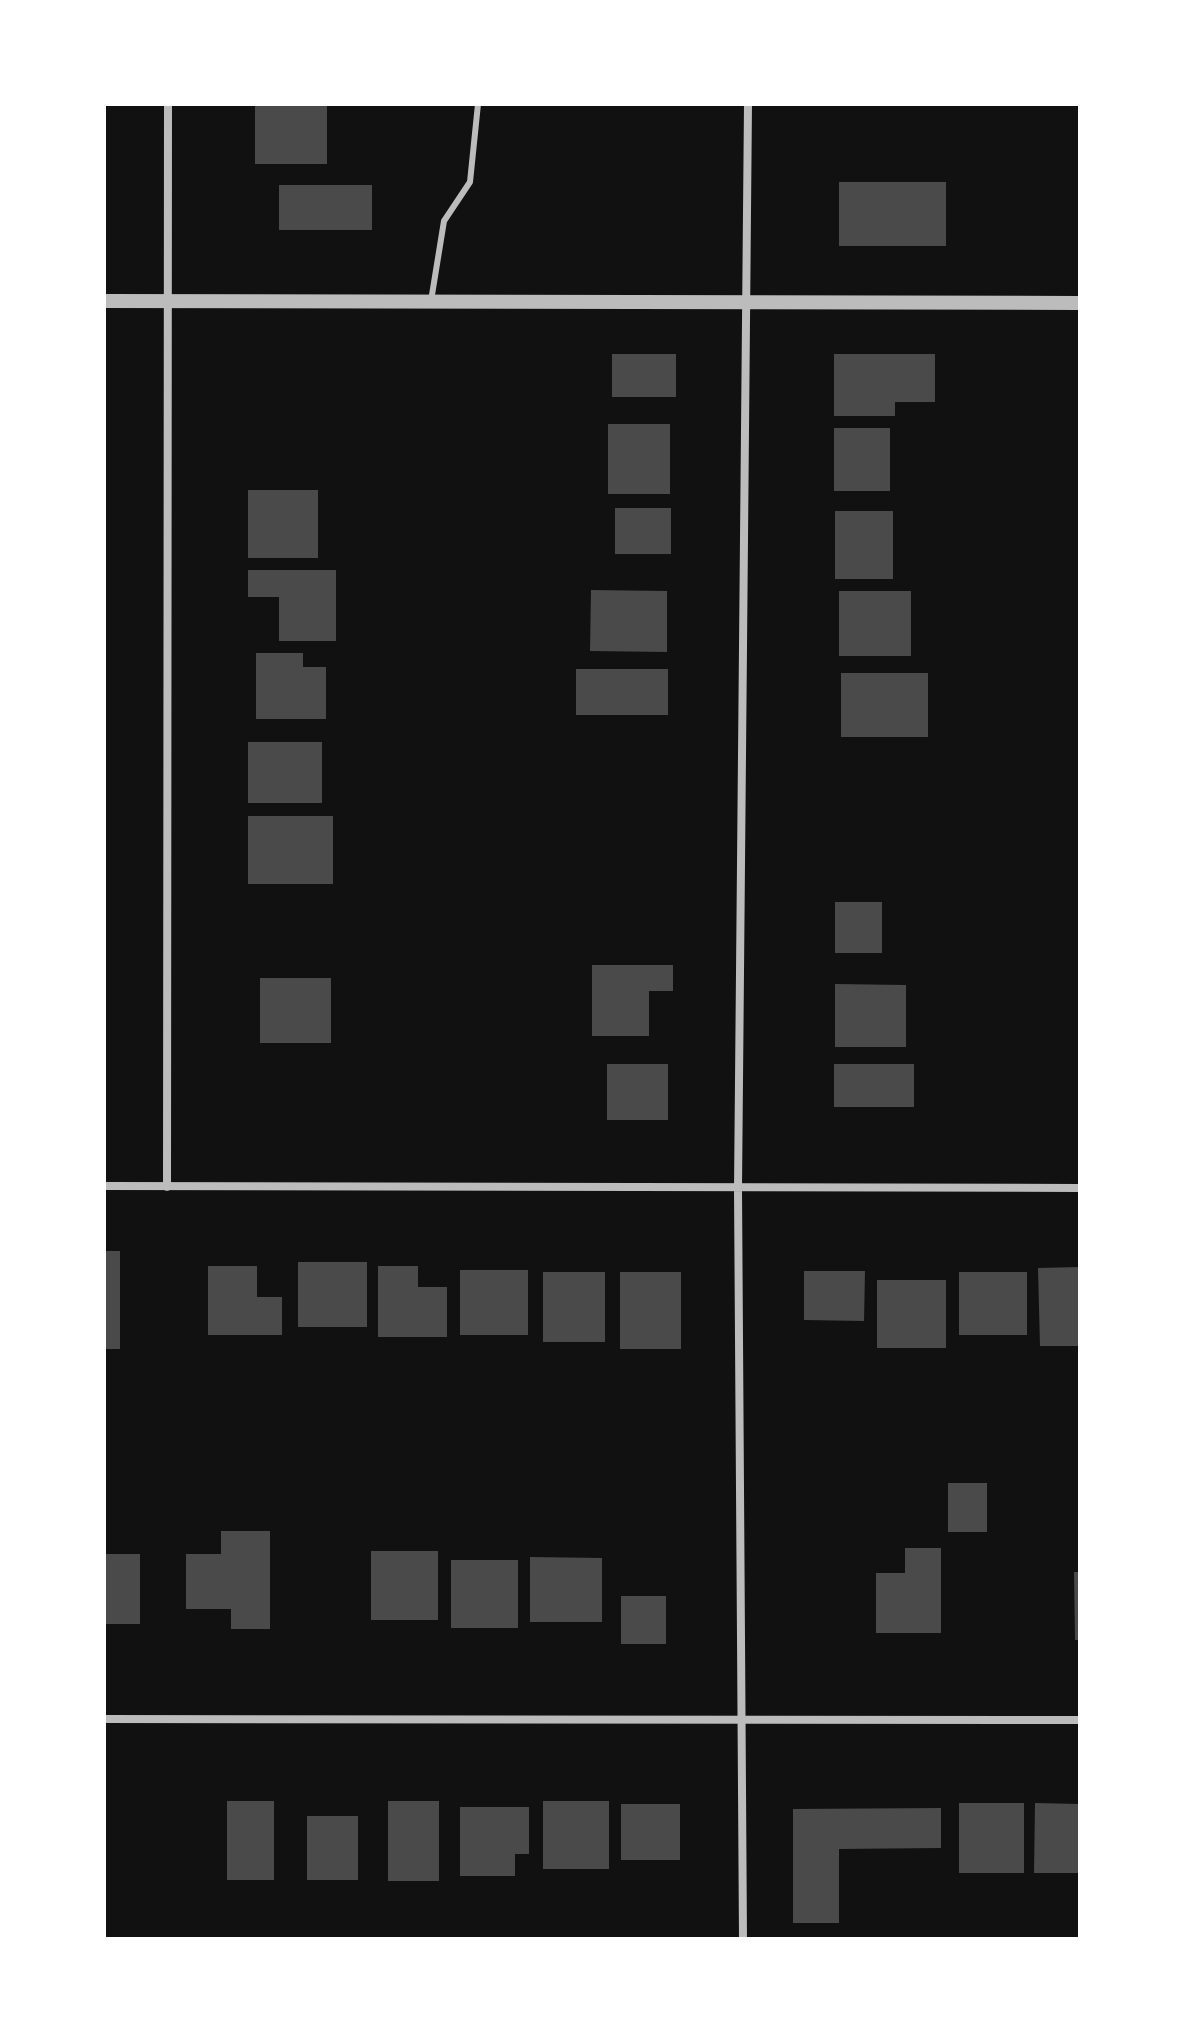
<svg xmlns="http://www.w3.org/2000/svg" width="1184" height="2043" font-family="Cabin,sans-serif">
<rect width="100%" height="100%" fill="#111"/>
<path fill="#4a4a4a" d="M255,104H327V164H255Z
M839,182H946V246H839Z
M279,185H372V230H279Z
M612,354H676V397H612Z
M834,354H935V402H895V416H834Z
M608,424H670V494H608Z
M834,428H890V491H834Z
M248,490H318V558H248Z
M615,508H671V554H615Z
M835,511H893V579H835Z
M248,570H336V641H279V597H248Z
M591,590L667,591V652L590,651Z
M839,591H911V656H839Z
M256,653H303V667H326V719H256Z
M576,669H668V715H576Z
M841,673H928V737H841Z
M248,742H322V803H248Z
M248,816H333V884H248Z
M835,902H882V953H835Z
M592,965H673V991H649V1036H592Z
M260,978H331V1043H260Z
M835,984L906,985V1047H835Z
M607,1064H668V1120H607Z
M834,1064H914V1107H834Z
M104,1251H120V1349H104Z
M298,1262H367V1327H298Z
M208,1266H257V1297H282V1335H208Z
M378,1266H418V1287H447V1337H378Z
M1080,1267V1346H1040L1038,1268Z
M460,1270H528V1335H460Z
M804,1271H865L864,1321L804,1320Z
M543,1272H605V1342H543Z
M620,1272H681V1349H620Z
M959,1272H1027V1335H959Z
M877,1280H946V1348H877Z
M948,1483H987V1532H948Z
M221,1531H270V1629H231V1609H186V1554H221Z
M905,1548H941V1633H876V1573H905Z
M371,1551H438V1620H371Z
M104,1554H140V1624H104Z
M530,1557L602,1558V1622H530Z
M451,1560H518V1628H451Z
M1074,1572H1080V1640H1075Z
M621,1596H666V1644H621Z
M227,1801H274V1880H227Z
M388,1801H439V1881H388Z
M543,1801H609V1869H543Z
M959,1803H1024V1873H959Z
M1035,1803L1080,1804V1873H1034Z
M621,1804H680V1860H621Z
M460,1807H529V1854H515V1876H460Z
M941,1808V1848L839,1849V1923H793V1809Z
M307,1816H358V1880H307Z"/>
<g fill="none" stroke-linecap="round" stroke-linejoin="round">
<path stroke="#bcbcbc" stroke-width="6" d="M431,301L444,221L470,182L478,104"/>
<path stroke="#bcbcbc" stroke-width="8" d="M104,1186L1080,1188
M167,1187L168,104
M104,1719L1080,1720
M743,1939L738,1189L748,104"/>
<path stroke="#bcbcbc" stroke-width="14" d="M104,301L1080,303"/>
</g>
<rect width="1184" height="2043" fill="none" stroke="#ffffff" stroke-width="212"/>
</svg>
